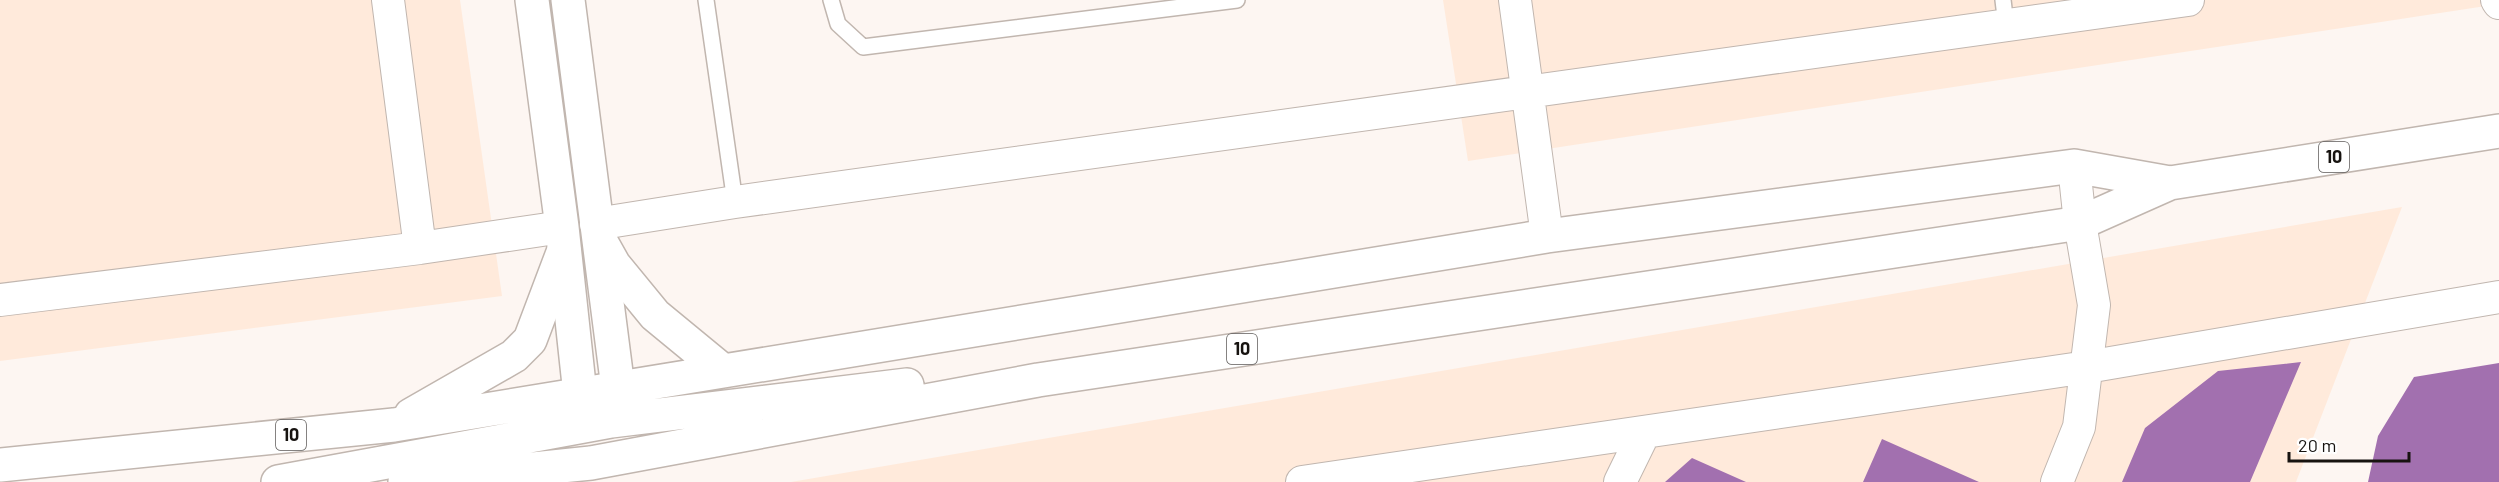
<svg xmlns="http://www.w3.org/2000/svg" width="2499" height="482" font-family="Barlow,sans-serif">
<rect width="100%" height="100%" fill="#fdf6f2"/>
<path fill="#ffeadb" d="M0,0H460L502,296L0,361Z
M1443,0H2499V4L1468,161Z
M2402,207L2296,482H791Z"/>
<path fill="#a270af" d="M2301,362L2250,482H2122L2145,428L2218,371Z
M2499,363V482H2368L2378,436L2414,377Z
M1882,439L1979,482H1863Z
M1692,458L1746,482H1665Z"/>
<g fill="none" stroke-linecap="round" stroke-linejoin="round">
<defs>
<path id="lane" d="M706,0L735,202
M831,0L838,24L863,47L1237,0
M2003,0L2006,25"/>
<path id="street" d="M388,0L420,248
M1515,0L1547,236
M2497,0L2499,3
M596,224L735,202L2188,0
M0,300L420,248L562,227
M1302,482L2087,367L2499,297
M1620,482L1644,433
M2057,482L2079,427L2094,305L2080,223L2074,166"/>
<path id="secondary" d="M532,0L562,227L580,394
M568,0L618,388"/>
<path id="primary" d="M600,240L614,265L655,315L723,371
M411,415L514,356L530,340L564,250
M0,465L394,425L1547,236L2074,166L2170,183
M278,482L611,421L907,385
M405,482L591,463L1038,380L2080,223L2170,183L2499,131"/>
</defs>
<use href="#lane" stroke="#c1b6af" stroke-width="18"/>
<use href="#street" stroke="#c1b6af" stroke-width="34"/>
<use href="#secondary" stroke="#c1b6af" stroke-width="36"/>
<use href="#primary" stroke="#c1b6af" stroke-width="36"/>
<use href="#lane" stroke="#fff" stroke-width="15"/>
<use href="#street" stroke="#fff" stroke-width="32"/>
<use href="#secondary" stroke="#fff" stroke-width="33"/>
<use href="#primary" stroke="#fff" stroke-width="33"/>
</g>
<g text-anchor="middle" stroke-width="5" stroke-linejoin="round" paint-order="stroke">
<g fill="#fff" stroke="#5d5a58" stroke-width="1.5">
<rect x="2319" y="142" width="30" height="30" rx="4.5"/>
<rect x="1227" y="334" width="30" height="30" rx="4.5"/>
<rect x="276" y="420" width="30" height="30" rx="4.5"/>
</g>
<g font-size="18" font-weight="bold" fill="#171310">
<text x="2334" y="163">10</text>
<text x="1242" y="355">10</text>
<text x="291" y="441">10</text>
</g>
</g>
<path d="M2289 452v9h120v-9" fill="none" stroke="#171310" stroke-width="3"/>
<text x="2298" y="452" font-size="18" fill="#171310" stroke="#ffffff" stroke-width="4.5" paint-order="stroke">20 m</text>
</svg>
